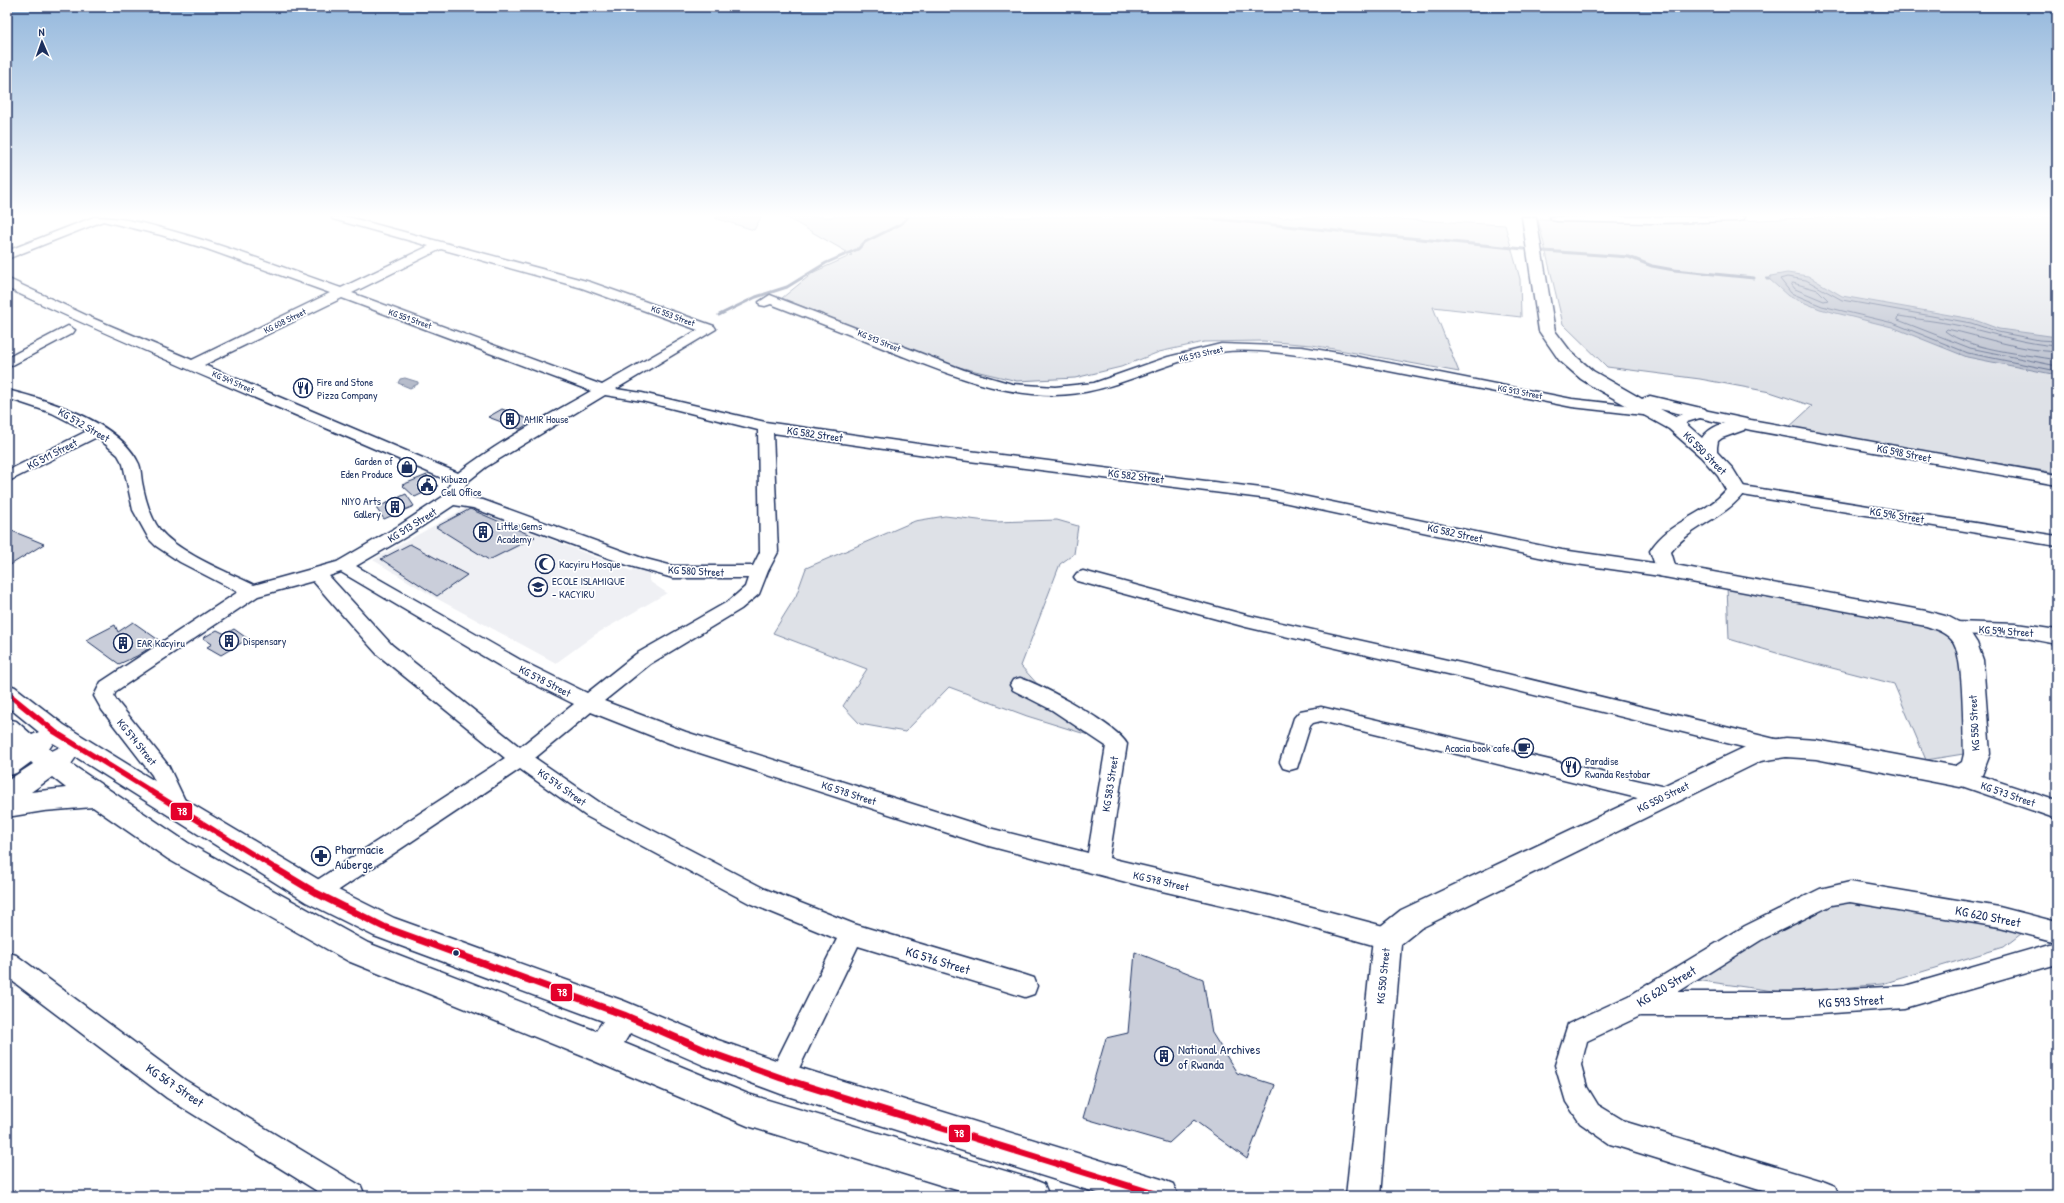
<svg xmlns="http://www.w3.org/2000/svg" width="2064" height="1203" font-family="'Patrick Hand',sans-serif">
<rect width="100%" height="100%" fill="#fff"/>
<filter id="ink" filterUnits="userSpaceOnUse"><feTurbulence type="fractalNoise" baseFrequency=".025" numOctaves="2"/><feDisplacementMap in="SourceGraphic" scale="8" xChannelSelector="R" yChannelSelector="G"/><feConvolveMatrix kernelMatrix="1 2 1 2 8 2 1 2 1" color-interpolation-filters="sRGB"/></filter>
<g filter="url(#ink)">
<path fill="#eff0f4" d="M467,507L631,571L636,567L649,572V581L667,593L596,634L556,663L434,597L373,560Z"/>
<path fill="#dee1e7" stroke="#7c88a2" d="M717,217H761L754,230L715,218Z
M786,217H1267L1285,218L1287,217H1359L1505,225L1520,279L1521,317L1433,307L1459,372L1312,345L1263,341L1204,342L1159,352L1121,367L1075,378L1017,381L942,363L782,298L814,272L852,255Z
M1824,217H2057V473L1787,429L1812,406L1770,392L1700,379L1607,367L1563,324L1538,219L1672,224Z
M945,516L995,522L1057,520L1078,526L1074,554L1060,564L1021,666L1049,697L1098,738L1027,716L949,687L905,732L860,724L843,706L867,669L773,633L796,596L806,568L915,521Z
M1727,586L1948,622L1972,640L1976,752L1926,760L1894,684L1797,659L1729,639Z
M1851,889L2030,927L2004,947L1882,984L1787,993L1682,978Z"/>
<path fill="#b5bbca" stroke="#77839f" d="M1787,273L1808,276L1842,296L1972,319L1999,329L2057,337V375L1967,357L1892,327L1820,309L1788,296L1769,279L1771,276Z
M405,378L418,382V384L410,388L398,383L400,379Z"/>
<g fill="none" stroke-linecap="round" stroke-linejoin="round">
<path stroke="#596789" stroke-width="1" d="M1793,283L1818,290L1828,300L1824,301L1795,289L1792,285Z
M2057,341L2039,340L1998,332L1971,323L1842,300L1806,280L1787,277L1780,279L1791,293L1822,306L1893,323L1968,353L2057,371
M2057,346C2026,344 1999,335 1969,328C1946,322 1922,320 1899,316L1897,318L1898,320L1970,348L2057,366
M2057,352C2019,350 1984,337 1947,329L1945,331C1970,350 2026,354 2057,360"/>
<path stroke="#77839f" stroke-width="3" d="M1194,217L1524,249
M1544,251L1629,257L1652,266L1674,270L1754,278
M1767,279H1769
M719,315L756,297L787,287L826,263L858,249L865,242L901,224L908,217
M2057,316L2054,318L2057,322"/>
</g>
<path fill="#caceda" stroke="#1b2f5e" d="M502,409L533,421L520,429L488,417Z
M427,475L438,486L415,497L402,485Z
M406,494L414,506L384,519L376,508Z
M470,509L535,537L489,560L436,527Z
M7,529L32,539L44,544L7,567Z
M410,544L454,568L467,575L437,596L381,559Z
M133,622L160,641L137,656L119,664L86,640L115,625L118,632Z
M234,629L248,639L221,655L207,647L212,644L203,638L217,630L225,634Z
M1135,952L1203,979L1212,1033L1237,1073L1275,1085L1247,1159L1194,1120L1169,1143L1083,1118L1106,1038L1128,1033Z"/>
<g fill="none" stroke-linecap="round" stroke-linejoin="round">
<defs>
<path id="street" d="M94,217C125,217 156,226 186,235C238,250 289,270 341,288L429,246L333,219L331,217H348L590,282L714,326L716,329L616,389L642,393L765,422L953,449L1269,489L1562,550L1667,565L1673,567L1676,571L1673,575L1667,577L1562,562L1269,499L953,459L773,433L778,552L768,571L759,594L741,609L650,664L604,701L686,732L985,827L1088,853L1106,746L1052,710L1013,690L1010,685L1013,680L1020,678C1042,685 1117,725 1127,744L1109,858L1270,896L1387,927L1395,931L1399,938L1395,945L1387,949L1270,916L1149,888L985,845L672,744L591,712L535,758L602,804L765,889L854,924L1025,975L1034,978L1037,986L1034,994L1025,997L858,946L790,1087L781,1091L772,1087L768,1078L837,939L749,903L586,816L520,769L324,900L316,903L308,900L305,893L308,886L505,758L378,655L351,625L313,581L258,596L116,691L114,696L116,700L168,765L189,809L186,815L178,818L170,815L152,775L102,710L94,696L101,682L238,592L180,562L156,546L149,539L133,510L123,464L118,455L97,437L7,482V471L87,431L52,413L7,398V390C48,400 120,422 139,464C141,469 141,476 142,482C145,498 150,517 160,530C179,553 227,572 254,585L337,562L397,527L444,496L451,482C303,417 153,357 7,288V279L11,280L92,318L192,360L330,293L207,249L161,235L103,221L7,259V251ZM441,249L582,288L698,330L602,385L352,293ZM342,298L591,391C546,417 499,441 458,473L204,365ZM605,395L642,401L758,430L760,552L753,566H673L642,558L483,500L461,496L467,482L486,467ZM454,505L473,508L630,566L673,578H748L745,587L729,601L636,654L587,693L524,662L356,566L409,535ZM341,572L510,672L574,704L520,747L392,645L329,576Z
M770,295L964,370L1012,384L1055,387L1094,383L1168,357L1221,344L1302,347L1338,353L1572,399L1652,408L1657,409L1659,412L1657,415L1652,416L1572,407L1338,361C1304,356 1254,347 1221,352C1163,360 1113,395 1054,395C998,395 946,373 895,353C854,336 812,320 771,304L765,306L760,305L759,302Z
M68,326L75,330L73,333L7,368V358Z
M1699,409L1751,420L2057,475V485L1751,430L1700,418L1687,422L1681,428H1671L1668,425L1677,416Z
M1736,485L2057,536V546L1730,493L1728,490L1730,487Z
M1083,571L1246,615L1474,666L1775,739L1782,741L1785,747L1782,753L1775,755L1474,680L1246,627L1077,581L1074,577L1077,573Z
M1954,622L2016,624L2057,630V644L2016,636L1954,634L1947,633L1945,628L1947,623Z
M1321,707L1666,787L1674,790L1677,796L1674,802L1666,805L1321,721L1313,723L1310,726L1297,768L1290,770L1283,768L1280,762L1294,718L1300,711Z
M1960,769L2057,801V819L1953,783L1950,777L1953,771Z
M1850,882L1999,907L2057,922V964L1905,1008L1791,1016H1640L1587,1041L1581,1065L1587,1087L1598,1105L1626,1122L1825,1182L1835,1186L1839,1196H1779L1620,1147L1610,1144L1580,1123L1566,1102L1555,1065L1568,1024L1629,996L1745,926L1820,889ZM1850,902L1999,927L2056,942L1905,986L1791,992H1678L1761,940L1832,905Z
M7,952L16,955L185,1080L361,1186L365,1196H325L167,1098L7,977Z"/>
<path id="secondary" d="M1522,217H1536L1555,331L1571,352L1593,371L1642,399L1650,396L1705,409L1708,413L1705,417L1699,418L1660,409L1683,421L1702,438C1710,426 1730,419 1744,422L1746,426L1744,430L1722,438L1718,441L1717,447V452L1733,469L1746,490C1727,518 1691,525 1671,552L1675,565L1926,611L1949,617L1966,626L1977,643L1983,660L1990,754L1982,775L1969,784L1960,787L1816,759L1786,757L1761,761L1421,928L1401,944L1380,1196H1346L1373,938L1377,929L1401,910L1756,742L1786,738L1816,740L1956,766L1962,762L1964,754C1963,730 1964,662 1954,643C1949,634 1936,629 1926,626L1659,576L1650,551C1668,521 1704,516 1726,490L1718,476L1701,457L1669,429L1595,388L1581,379L1559,360L1539,331Z
M1550,217H1745L1743,220L1738,221L1652,223L1557,221L1552,220Z
M7,684L15,687L64,725L187,801L326,884L394,918L624,1001L718,1040L781,1062L1161,1179L1173,1184L1178,1196H1107L781,1094L703,1065L630,1033L624,1043L748,1094L1032,1179L1044,1184L1049,1196H976L748,1126L592,1060L348,961L168,859L93,807L44,811L7,817V781L33,764L31,762L16,773L7,776V753L13,748L7,742V719L16,721L32,735L39,732L7,706ZM53,743L60,747L52,751L49,749ZM76,757L306,902L374,936L603,1021L596,1031L368,943L188,843L71,764ZM52,777L66,788L31,792Z"/>
</defs>
<use href="#street" stroke="#1b2f5e" stroke-width="3"/>
<use href="#secondary" stroke="#1b2f5e" stroke-width="3"/>
<use href="#street" fill="#fff" fill-rule="evenodd"/>
<use href="#secondary" fill="#fff" fill-rule="evenodd"/>
<defs>
<path id="bus-1-far1" d="M7,693L55,732L278,870"/>
<path id="bus-1" d="M276,869L316,893L384,927L624,1015L714,1054L781,1078L1161,1196"/>
</defs>
<use href="#bus-1-far1" stroke="#fff" stroke-width="8"/>
<use href="#bus-1" stroke="#fff" stroke-width="10"/>
<use href="#bus-1-far1" stroke="#e4002b" stroke-width="5.5"/>
<use href="#bus-1" stroke="#e4002b" stroke-width="7"/>
</g>
</g>
<linearGradient id="sky" x2="0" y2="1"><stop stop-color="#93b7dc"/><stop offset="0.56" stop-color="#fff"/><stop offset="1" stop-color="#fff" stop-opacity="0"/></linearGradient>
<rect width="2064" height="385" fill="url(#sky)"/>
<defs>
<symbol id="restaurant-ring" viewBox="-11 -11 22 22"><circle r="9.5" fill="#fff" stroke="#1b2f5e" stroke-width="1.5"/><path d="M-5-6h1v4h1v-4h1v4h1v-4h1v5L-1.5 .5V6h-2V.5L-5-1ZM5-6V6H3V1.5H1.5Q1.5-4 5-6Z" fill="#1b2f5e"/></symbol>
<symbol id="building-ring" viewBox="-11 -11 22 22"><circle r="9.5" fill="#fff" stroke="#1b2f5e" stroke-width="1.5"/><path d="M-4-6H4V6H1V3H-1V6H-4ZM-2.5-4.3h1.7v1.8h-1.7ZM.8-4.3h1.7v1.8H.8ZM-2.5-1h1.7V.8h-1.7ZM.8-1h1.7V.8H.8Z" fill="#1b2f5e"/></symbol>
<symbol id="shop-ring" viewBox="-11 -11 22 22"><circle r="9.5" fill="#fff" stroke="#1b2f5e" stroke-width="1.5"/><path d="M-5-2.5h2.3a2.7 3.5 0 0 1 5.4 0H5L5.5 6h-11ZM-1.5-2.5h3a1.5 2.3 0 0 0-3 0Z" fill="#1b2f5e"/></symbol>
<symbol id="civic-ring" viewBox="-11 -11 22 22"><circle r="9.5" fill="#fff" stroke="#1b2f5e" stroke-width="1.5"/><path d="M-.6-6.5H3V-4.5H.6V-3L4-1V1h2V6H-6V1h2V-1L-.6-3ZM-1.2 2.5V6h2.4V2.5Z" fill="#1b2f5e"/></symbol>
<symbol id="mosque-ring" viewBox="-11 -11 22 22"><circle r="9.5" fill="#fff" stroke="#1b2f5e" stroke-width="1.5"/><path d="M3.5-4.9A6 6 0 1 0 3.5 4.9A5 5 0 1 1 3.5-4.9Z" fill="#1b2f5e"/></symbol>
<symbol id="school-ring" viewBox="-11 -11 22 22"><circle r="9.5" fill="#fff" stroke="#1b2f5e" stroke-width="1.5"/><path d="M0-5L7-2L0 1L-7-2ZM-4 1L0 2.5L4 1V4Q0 6-4 4Z" fill="#1b2f5e"/></symbol>
<symbol id="cafe-ring" viewBox="-11 -11 22 22"><circle r="9.5" fill="#fff" stroke="#1b2f5e" stroke-width="1.5"/><path d="M-5.5-4.5H6V0H3Q3 3.5 0 3.5H-2.5Q-5.5 3.5-5.5 0ZM3-3.2v2h1.7v-2ZM-6 4.5H4V6H-6Z" fill="#1b2f5e"/></symbol>
<symbol id="pharmacy-ring" viewBox="-11 -11 22 22"><circle r="9.5" fill="#fff" stroke="#1b2f5e" stroke-width="1.5"/><path d="M-2-6h4v4h4v4h-4v4h-4v-4h-4v-4h4Z" fill="#1b2f5e"/></symbol>
</defs>
<g fill-rule="evenodd">
<use href="#restaurant-ring" x="292" y="377" width="22" height="22"/>
<use href="#building-ring" x="499" y="408" width="22" height="22"/>
<use href="#shop-ring" x="396" y="456" width="22" height="22"/>
<use href="#civic-ring" x="416" y="474" width="22" height="22"/>
<use href="#building-ring" x="384" y="496" width="22" height="22"/>
<use href="#building-ring" x="472" y="521" width="22" height="22"/>
<use href="#mosque-ring" x="534" y="553" width="22" height="22"/>
<use href="#school-ring" x="527" y="576" width="22" height="22"/>
<use href="#building-ring" x="218" y="630" width="22" height="22"/>
<use href="#building-ring" x="112" y="632" width="22" height="22"/>
<use href="#cafe-ring" x="1513" y="737" width="22" height="22"/>
<use href="#restaurant-ring" x="1560" y="756" width="22" height="22"/>
<use href="#pharmacy-ring" x="310" y="845" width="22" height="22"/>
<use href="#building-ring" x="1153" y="1045" width="22" height="22"/>
</g>
<circle fill="#1b2f5e" stroke="#fff" stroke-width="1.5" cx="456" cy="953" r="3.5"/>
<g text-anchor="middle" stroke-width="3.5" stroke-linejoin="round" paint-order="stroke">
<g font-size="9" fill="#1b2f5e" stroke="#fff">
<text transform="translate(673 316) rotate(20)" y="3">KG 553 Street</text>
<text transform="translate(410 319) rotate(19)" y="3">KG 551 Street</text>
<text transform="translate(285 321) rotate(-26)" y="3">KG 608 Street</text>
<text transform="translate(879 341) rotate(22)" y="3">KG 513 Street</text>
<text transform="translate(1201 354) rotate(-13)" y="3">KG 513 Street</text>
<text transform="translate(233 382) rotate(23)" y="3">KG 549 Street</text>
<text transform="translate(1520 392) rotate(11)" y="3">KG 513 Street</text>
</g>
<g font-size="11" fill="#1b2f5e" stroke="#fff" text-anchor="start">
<text x="317" y="386">Fire and Stone<tspan x="317" dy="13">Pizza Company</tspan></text>
<text x="524" y="423">AMIR House</text>
<text x="393" y="465" text-anchor="end">Garden of<tspan x="393" dy="13">Eden Produce</tspan></text>
<text x="441" y="483">Kibuza<tspan x="441" dy="13">Cell Office</tspan></text>
<text x="381" y="505" text-anchor="end">NIYO Arts<tspan x="381" dy="13">Gallery</tspan></text>
<text x="497" y="530">Little Gems<tspan x="497" dy="13">Academy</tspan></text>
<text x="559" y="568">Kacyiru Mosque</text>
<text x="552" y="585">ECOLE ISLAMIQUE<tspan x="552" dy="13">- KACYIRU</tspan></text>
<text x="243" y="645">Dispensary</text>
<text x="137" y="647">EAR Kacyiru</text>
<text x="1510" y="752" text-anchor="end">Acacia book cafe</text>
<text x="1585" y="765">Paradise<tspan x="1585" dy="13">Rwanda Restobar</tspan></text>
</g>
<g font-size="11" fill="#1b2f5e" stroke="#fff">
<text transform="translate(84 425) rotate(30)" y="4">KG 572 Street</text>
<text transform="translate(815 434) rotate(8)" y="4">KG 582 Street</text>
<text transform="translate(1705 453) rotate(45)" y="4">KG 550 Street</text>
<text transform="translate(1904 453) rotate(11)" y="4">KG 598 Street</text>
<text transform="translate(52 454) rotate(-27)" y="4">KG 511 Street</text>
<text transform="translate(1136 476) rotate(7)" y="4">KG 582 Street</text>
<text transform="translate(1897 515) rotate(9)" y="4">KG 596 Street</text>
<text transform="translate(412 525) rotate(-32)" y="4">KG 513 Street</text>
<text transform="translate(1455 533) rotate(12)" y="4">KG 582 Street</text>
<text transform="translate(696 571) rotate(3)" y="4">KG 580 Street</text>
<text transform="translate(2006 631) rotate(4)" y="4">KG 594 Street</text>
<text transform="translate(545 681) rotate(27)" y="4">KG 578 Street</text>
<text transform="translate(1974 723) rotate(-93)" y="4">KG 550 Street</text>
<text transform="translate(137 742) rotate(51)" y="4">KG 574 Street</text>
<text transform="translate(1110 784) rotate(-81)" y="4">KG 583 Street</text>
<text transform="translate(562 787) rotate(35)" y="4">KG 576 Street</text>
<text transform="translate(849 793) rotate(18)" y="4">KG 578 Street</text>
<text transform="translate(2008 794) rotate(19)" y="4">KG 573 Street</text>
<text transform="translate(1663 797) rotate(-26)" y="4">KG 550 Street</text>
<text transform="translate(1161 881) rotate(13)" y="4">KG 578 Street</text>
<text transform="translate(1383 976) rotate(-84)" y="4">KG 550 Street</text>
</g>
<g font-size="13" fill="#1b2f5e" stroke="#fff" text-anchor="start">
<text x="335" y="854">Pharmacie<tspan x="335" dy="15">Auberge</tspan></text>
<text x="1178" y="1054">National Archives<tspan x="1178" dy="15">of Rwanda</tspan></text>
</g>
<g font-size="13" fill="#1b2f5e" stroke="#fff">
<text transform="translate(1988 916) rotate(11)" y="5">KG 620 Street</text>
<text transform="translate(938 960) rotate(17)" y="5">KG 576 Street</text>
<text transform="translate(1666 986) rotate(-31)" y="5">KG 620 Street</text>
<text transform="translate(1851 1001) rotate(-3)" y="5">KG 593 Street</text>
<text transform="translate(175 1085) rotate(34)" y="5">KG 567 Street</text>
</g>
</g>
<g stroke="#fff" stroke-width="1.5">
<rect x="170" y="802" width="23" height="19" rx="4" fill="#e4002b"/>
<rect x="550" y="983" width="23" height="19" rx="4" fill="#e4002b"/>
<rect x="948" y="1124" width="23" height="19" rx="4" fill="#e4002b"/>
</g>
<g font-size="11" text-anchor="middle" font-weight="bold" fill="#fff">
<text x="182" y="815">78</text>
<text x="562" y="996">78</text>
<text x="959" y="1137">78</text>
</g>
<rect width="2064" height="1203" fill="none" stroke="#fff" stroke-width="24"/>
<rect x="12" y="12" width="2040" height="1179" fill="none" stroke="#1b2f5e" stroke-width="1.5" filter="url(#ink)"/>
<g transform="translate(42 42) rotate(358)" stroke="#ffffff" stroke-width="3" paint-order="stroke">
<path d="M0-3L7 15L0 10L-7 15Z" fill="#1b2f5e"/>
<text y="-6" font-size="11" font-weight="bold" text-anchor="middle" fill="#1b2f5e">N</text>
</g>
</svg>
